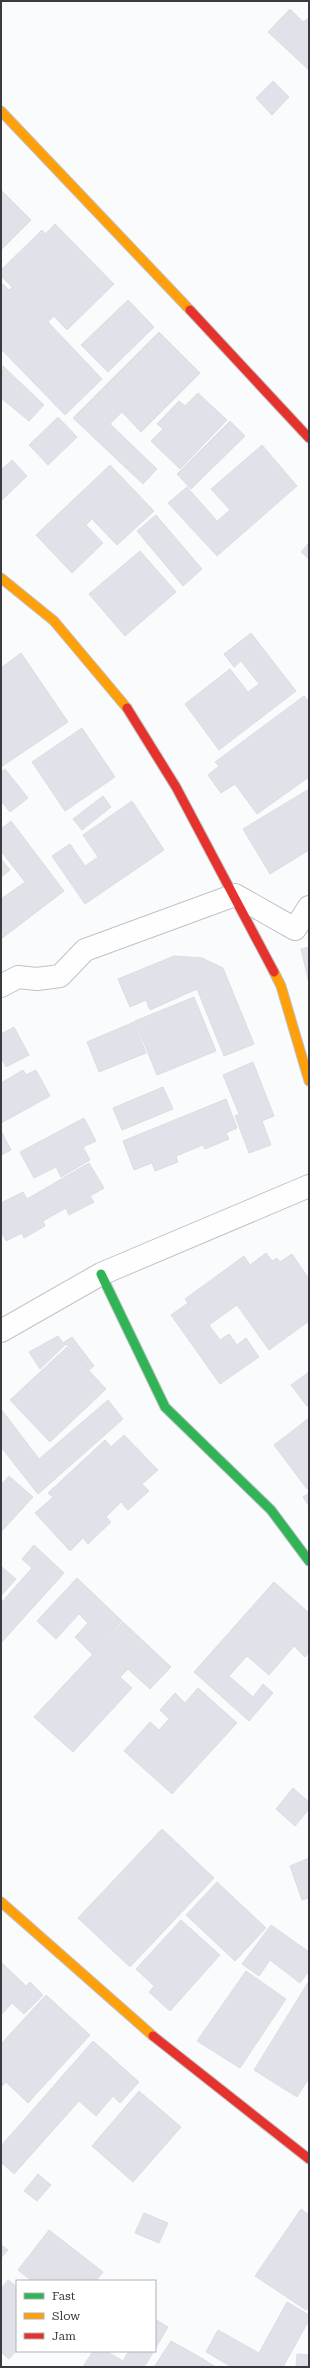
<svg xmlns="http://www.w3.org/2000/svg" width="310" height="2368" font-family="'Roboto Serif',serif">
<rect width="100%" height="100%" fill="#fafbfc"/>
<path fill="#e1e2e9" stroke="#dcdde0" d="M290,9L303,22L309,18V70L268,32Z
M273,81L289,97L272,115L256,98Z
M1,190L31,220L1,250Z
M55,224L114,284L67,330L54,316L48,322L102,379L65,415L1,349V286L3,284L9,290L12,287L1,276V270L42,230L45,234Z
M128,300L154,327L108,372L81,345Z
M159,332L200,373L141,432L122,412L110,424L157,469L143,484L73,418Z
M3,366L44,405L29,421L1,398Z
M198,393L227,420L180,469L151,441L163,429L157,424L179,401L185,406Z
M58,417L77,437L48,465L29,445Z
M230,421L245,436L191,489L177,474Z
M262,445L297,486L217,556L168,503L187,487L217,521L230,510L211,489Z
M12,460L27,476L1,501V470Z
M110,465L154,511L117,545L92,519L86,525L103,543L72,573L36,535Z
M156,515L202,569L183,586L137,531Z
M309,543V559L301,552Z
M140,551L176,592L125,636L89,594Z
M251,633L296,691L219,750L185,704L230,669L248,692L259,684L241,661L234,667L224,654Z
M21,653L68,722L1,767V668Z
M304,696L309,702V777L257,814L235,784L221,793L208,775L219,766L215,762Z
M82,728L115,777L65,811L32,762Z
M5,769L28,798L10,812L1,801V772Z
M309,789V850L270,874L243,829Z
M103,796L111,807L82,830L73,819Z
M132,801L164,850L85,904L52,856L70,844L85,866L98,857L83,835Z
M11,821L64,891L1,939V899L25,882L1,851V829Z
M1,859L10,870L1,877Z
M309,947V983L301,949Z
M174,956L202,958L223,968L254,1044L224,1056L197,989L150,1010L146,1000L130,1007L118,979Z
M194,997L216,1051L157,1075L135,1021Z
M134,1022L146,1053L99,1072L87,1042Z
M14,1027L29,1055L6,1067L1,1057V1034Z
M253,1062L274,1116L262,1121L271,1145L249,1153L235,1116L239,1114L223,1075Z
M23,1070L26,1075L36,1070L50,1096L1,1123V1083Z
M163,1087L173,1109L122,1130L113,1108Z
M226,1099L237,1128L226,1133L229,1139L205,1149L203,1145L176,1156L178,1162L155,1171L152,1163L134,1170L123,1141Z
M84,1118L96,1141L83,1147L90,1160L61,1177L56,1167L34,1178L20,1152Z
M1,1131L11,1150L1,1155Z
M89,1163L104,1188L90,1196L94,1202L69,1215L66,1208L43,1221L45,1226L24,1238L22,1233L6,1241L1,1231V1203L23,1192L27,1199Z
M266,1253L272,1261L277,1258L280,1262L292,1254L309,1279V1321L269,1350L237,1305L209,1325L220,1340L229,1334L237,1345L246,1338L259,1357L220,1384L171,1315L188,1303L185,1299L244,1256L250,1265Z
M58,1336L63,1343L72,1337L94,1366L89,1370L66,1344L40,1369L29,1352Z
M67,1347L106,1389L50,1442L10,1400Z
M309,1372V1405L307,1406L291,1385Z
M108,1400L123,1419L38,1494L1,1447V1409L39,1459Z
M309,1418V1488L307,1489L274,1445Z
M124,1435L158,1470L142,1484L149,1491L128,1510L121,1502L106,1517L111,1522L88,1544L83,1538L70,1551L35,1513L53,1497L48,1493L105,1440L111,1447Z
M9,1476L33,1497L1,1532V1485Z
M309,1493V1506L303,1497Z
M34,1545L64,1573L1,1643V1603L32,1568L22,1559Z
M2,1567L16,1579L1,1596V1568Z
M77,1578L122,1621L92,1654L75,1637L88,1623L79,1614L56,1639L37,1621Z
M274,1582L309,1613V1652L305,1657L294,1646L269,1675L247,1656L229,1676L253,1697L263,1684L273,1693L249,1721L194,1672Z
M123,1622L171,1667L150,1689L128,1669L120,1677L132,1688L73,1752L34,1717Z
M198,1688L237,1723L172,1794L124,1751L150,1722L159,1730L169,1719L160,1710L175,1693L185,1703Z
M293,1788L309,1802V1809L295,1826L276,1809Z
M162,1829L214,1878L130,1967L78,1918Z
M309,1858V1898L302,1900L290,1866Z
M217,1882L266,1928L235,1961L186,1915Z
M181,1920L220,1955L170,2011L149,1992L154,1986L136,1969Z
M271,1925L309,1952V1971L300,1983L270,1960L259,1976L242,1964Z
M1,1962L26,1986L30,1982L43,1995L24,2014L12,2003L1,2015Z
M246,1971L286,1999L240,2068L197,2041Z
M309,1981V2078L297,2097L254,2070Z
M46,1995L90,2035L28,2103L6,2082L1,2087V2044Z
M93,2041L139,2082L120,2103L113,2096L96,2116L79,2101L14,2174L1,2162V2146Z
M139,2091L181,2127L133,2182L92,2146Z
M38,2174L51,2185L37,2201L24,2191Z
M301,2209L309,2215V2306L306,2310L255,2276Z
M144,2213L168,2223L159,2243L135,2233Z
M49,2230L103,2272L96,2281H32L18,2270Z
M1,2245L8,2250L1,2258Z
M8,2280L17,2287V2350L9,2359L1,2352V2289Z
M287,2302L309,2315V2320L283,2367H232L206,2352L218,2330L259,2353Z
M155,2319L168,2327L155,2349Z
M171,2341L198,2356L216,2367H154Z
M93,2351H106L123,2361L129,2351H154L144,2367H83Z
M297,2354L309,2355V2367H296Z"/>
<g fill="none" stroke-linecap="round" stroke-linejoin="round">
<defs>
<path id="street" d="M1,986L18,977L37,979L60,976L85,950L235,895L295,929L309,907
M1,1331L101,1274L309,1186"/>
<path id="fast" d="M101,1274L165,1407L271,1510L309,1561"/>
<path id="slow" d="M1,111L190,310
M1,578L54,621L127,708
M274,972L281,986L309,1081
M1,1902L153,2036"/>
<path id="jam" d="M190,310L309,438
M127,708L176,787L274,972
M153,2036L309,2159"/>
</defs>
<use href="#street" stroke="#c0c2c5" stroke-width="24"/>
<use href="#fast" stroke="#c0c2c5" stroke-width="11"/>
<use href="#slow" stroke="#c0c2c5" stroke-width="11"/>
<use href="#jam" stroke="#c0c2c5" stroke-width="11"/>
<use href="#street" stroke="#fefeff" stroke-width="22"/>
<use href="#fast" stroke="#30b455" stroke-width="9"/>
<use href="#slow" stroke="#ff9f0a" stroke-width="9"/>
<use href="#jam" stroke="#e5322d" stroke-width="9"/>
</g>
<rect width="310" height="2368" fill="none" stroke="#383c41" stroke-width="4"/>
<rect x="16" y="2280" width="140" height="72" fill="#ffffff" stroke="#afb1b3"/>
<rect x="24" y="2293" width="20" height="6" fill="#30b455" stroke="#afb1b3"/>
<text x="52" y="2300" font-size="12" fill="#383c41">Fast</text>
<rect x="24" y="2313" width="20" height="6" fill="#ff9f0a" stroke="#afb1b3"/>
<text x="52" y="2320" font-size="12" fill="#383c41">Slow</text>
<rect x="24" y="2333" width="20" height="6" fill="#e5322d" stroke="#afb1b3"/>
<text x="52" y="2340" font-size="12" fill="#383c41">Jam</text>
</svg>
